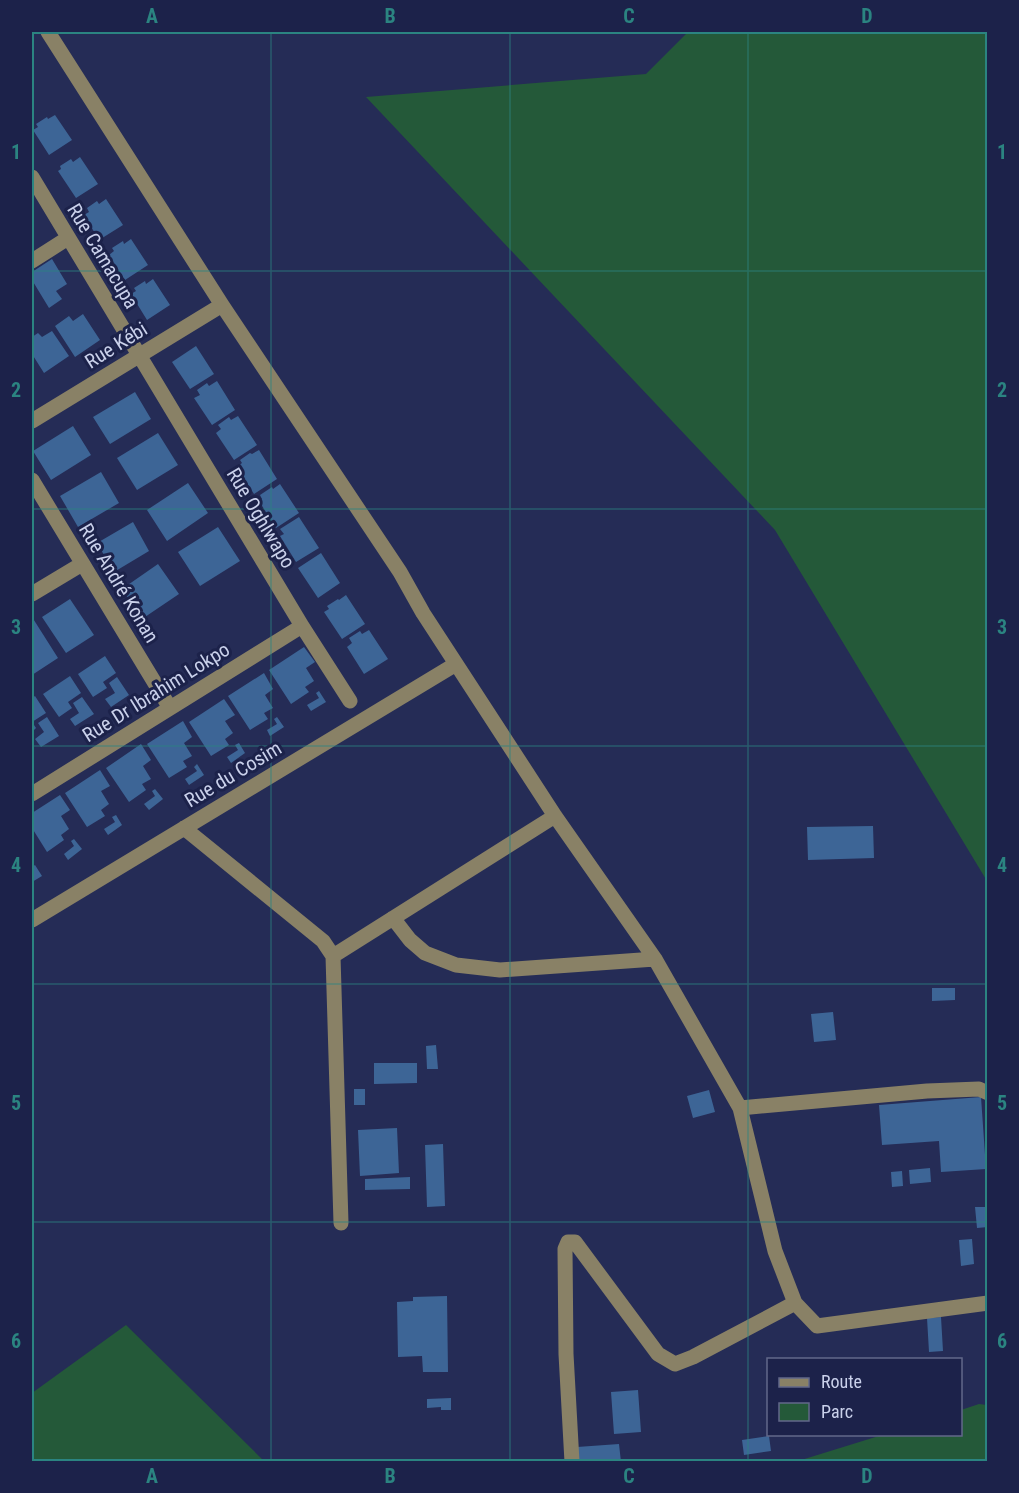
<svg xmlns="http://www.w3.org/2000/svg" width="1019" height="1493" font-family="'Roboto Condensed',sans-serif">
<rect width="100%" height="100%" fill="#252c56"/>
<path fill="#245939" d="M688,32H987V881L775,530L366,97L646,74Z
M126,1325L264,1461H32V1393Z
M979,1404L987,1405V1461H798L882,1435L960,1434L961,1410Z"/>
<path fill="#3d6596" d="M55,115L72,140L49,155L33,130L38,127L36,124L47,117L48,119Z
M80,157L98,184L76,198L58,171L61,169L60,166L71,159L73,162Z
M106,199L123,225L99,240L84,215L89,212L87,208L97,201L99,204Z
M131,239L148,265L125,280L109,255L114,251L112,248L123,241L124,244Z
M52,259L67,284L56,291L62,299L49,308L32,280V272Z
M153,279L170,305L147,320L131,294L136,291L134,288L145,281L146,284Z
M83,314L100,340L75,357L55,326L69,316L73,321Z
M52,331L69,356L44,373L32,354V337L38,333L42,337Z
M196,346L214,374L190,389L172,362Z
M217,381L235,410L212,425L194,398L200,395L197,390L207,383L209,386Z
M135,392L151,419L110,444L93,417Z
M238,416L257,445L234,460L216,433L221,429L218,425L229,417L231,420Z
M73,426L91,455L51,480L33,451Z
M158,433L178,465L137,490L117,458Z
M259,450L277,479L254,494L237,467L242,463L240,460L250,453L252,454Z
M101,472L119,503L78,527L60,496Z
M188,483L208,513L167,541L147,510Z
M280,484L299,513L276,528L259,501L262,499L260,495L272,487L273,489Z
M299,517L319,548L296,562L280,536L284,534L280,529Z
M133,522L149,551L114,572L97,543Z
M218,527L240,561L200,586L178,552Z
M321,553L340,583L318,598L298,568Z
M158,564L179,594L142,619L122,589Z
M346,595L365,624L342,639L324,612L329,609L327,606L338,599L339,600Z
M70,599L94,635L66,653L42,617Z
M32,617L58,658L32,675Z
M369,630L388,659L364,674L347,647L352,643L349,638L360,631L362,634Z
M304,647L315,662L306,668L314,681L305,687L309,692L291,704L269,670Z
M105,656L116,673L103,682L107,688L93,697L78,674Z
M264,673L273,689L265,695L273,708L264,713L268,719L250,730L228,696Z
M70,676L81,693L68,702L72,708L59,717L43,694Z
M117,677L129,695L111,707L105,699L115,693L109,683Z
M319,691L326,702L311,711L307,705L319,698L316,693Z
M35,696L46,713L32,722L36,728L32,732V698Z
M82,697L94,714L75,726L70,719L79,713L73,703Z
M224,699L235,715L225,721L233,733L225,739L229,745L211,756L189,722Z
M47,717L59,736L41,747L35,739L44,732L38,723Z
M277,717L284,727L270,736L267,730L277,724L274,719Z
M183,721L192,737L184,743L192,756L183,761L187,767L169,778L147,744Z
M239,743L245,753L231,763L227,757L238,750L235,745Z
M141,744L151,760L143,766L151,779L142,784L146,790L129,802L106,768Z
M197,764L204,775L189,785L185,779L197,771L194,767Z
M100,770L110,786L101,791L109,804L101,810L105,816L87,827L65,793Z
M155,789L163,799L149,810L144,804L155,796L152,791Z
M60,795L70,810L61,816L69,829L61,835L64,840L47,852L32,828V813Z
M116,815L122,825L108,835L104,829L115,822L112,817Z
M873,826L874,858L808,860L807,827Z
M74,839L82,849L68,860L64,854L74,846L71,841Z
M35,865L42,876L32,882V874L34,872L32,867Z
M932,988H955V1000L932,1001Z
M833,1012L836,1040L814,1042L811,1014Z
M436,1045L438,1069H427L426,1046Z
M374,1063H417V1083L374,1084Z
M354,1089H365V1105H354Z
M709,1090L715,1112L693,1118L687,1096Z
M981,1097L986,1169L941,1172L939,1141L882,1145L879,1105Z
M397,1128L399,1173L360,1176L358,1130Z
M443,1144L445,1206L427,1207L425,1145Z
M930,1168L931,1182L910,1184L909,1170Z
M902,1171L903,1186L892,1187L891,1172Z
M410,1177V1189L365,1190V1179Z
M975,1207H988V1227L977,1228Z
M972,1239L974,1264L961,1266L959,1240Z
M447,1296L448,1372H423L422,1356L398,1357L397,1302L413,1301V1297Z
M941,1317L943,1351L929,1352L927,1318Z
M638,1390L641,1432L614,1434L611,1392Z
M451,1398V1410H441V1407L427,1408V1399Z
M769,1436L771,1451L744,1455L742,1440Z
M619,1444L621,1462H578L577,1447Z"/>
<g fill="none" stroke-linecap="round" stroke-linejoin="round">
<path stroke="#898166" stroke-width="15" d="M48,32L222,305L400,572L423,613L555,816L655,959L740,1108L775,1251L795,1303L817,1326L988,1303
M32,177L302,626L350,701
M32,261L68,238
M32,421L222,305
M32,480L170,708
M32,594L82,564
M32,794L302,626
M184,828L323,941L333,956L341,1223
M393,918L410,940L425,953L456,965L500,970L655,959
M32,920L456,664
M333,956L555,816
M740,1108L927,1091L979,1089L988,1093
M572,1462L566,1354L565,1249L568,1242H575L658,1354L675,1364L693,1357L795,1303"/>
</g>
<path fill="none" stroke="#2b8481" stroke-width="1.5" stroke-opacity="0.55" d="M271,32V1462M510,32V1462M748,32V1462M32,271H988M32,509H988M32,746H988M32,984H988M32,1222H988"/>
<g text-anchor="middle" stroke-width="6" stroke-linejoin="round" paint-order="stroke">
<g font-size="20" fill="#cad1eb" stroke="#1c224a">
<text transform="translate(103 256) rotate(59)" y="7">Rue Camacupa</text>
<text transform="translate(116 345) rotate(-32)" y="7">Rue Kébi</text>
<text transform="translate(261 518) rotate(59)" y="7">Rue Oghlwapo</text>
<text transform="translate(119 583) rotate(59)" y="7">Rue André Konan</text>
<text transform="translate(156 692) rotate(-32)" y="7">Rue Dr Ibrahim Lokpo</text>
<text transform="translate(233 774) rotate(-31)" y="7">Rue du Cosim</text>
</g>
</g>
<rect width="1019" height="1493" fill="none" stroke="#1c224a" stroke-width="66"/>
<rect x="767" y="1358" width="195" height="78" fill="#1c224a" stroke="#62688a" stroke-width="1.5"/>
<rect x="779" y="1378" width="30" height="9" fill="#898166" stroke="#62688a" stroke-width="1.5"/>
<text x="821" y="1388" font-size="18" fill="#cad1eb">Route</text>
<rect x="779" y="1403" width="30" height="18" fill="#245939" stroke="#62688a" stroke-width="1.5"/>
<text x="821" y="1418" font-size="18" fill="#cad1eb">Parc</text>
<rect x="33" y="33" width="953" height="1427" fill="none" stroke="#2b8481" stroke-width="2"/>
<g font-size="20" text-anchor="middle" font-weight="bold" fill="#2b8481">
<text x="152" y="23">A</text>
<text x="390" y="23">B</text>
<text x="629" y="23">C</text>
<text x="867" y="23">D</text>
<text x="16" y="159">1</text>
<text x="1002" y="159">1</text>
<text x="16" y="397">2</text>
<text x="1002" y="397">2</text>
<text x="16" y="634">3</text>
<text x="1002" y="634">3</text>
<text x="16" y="872">4</text>
<text x="1002" y="872">4</text>
<text x="16" y="1110">5</text>
<text x="1002" y="1110">5</text>
<text x="16" y="1348">6</text>
<text x="1002" y="1348">6</text>
<text x="152" y="1483">A</text>
<text x="390" y="1483">B</text>
<text x="629" y="1483">C</text>
<text x="867" y="1483">D</text>
</g>
</svg>
